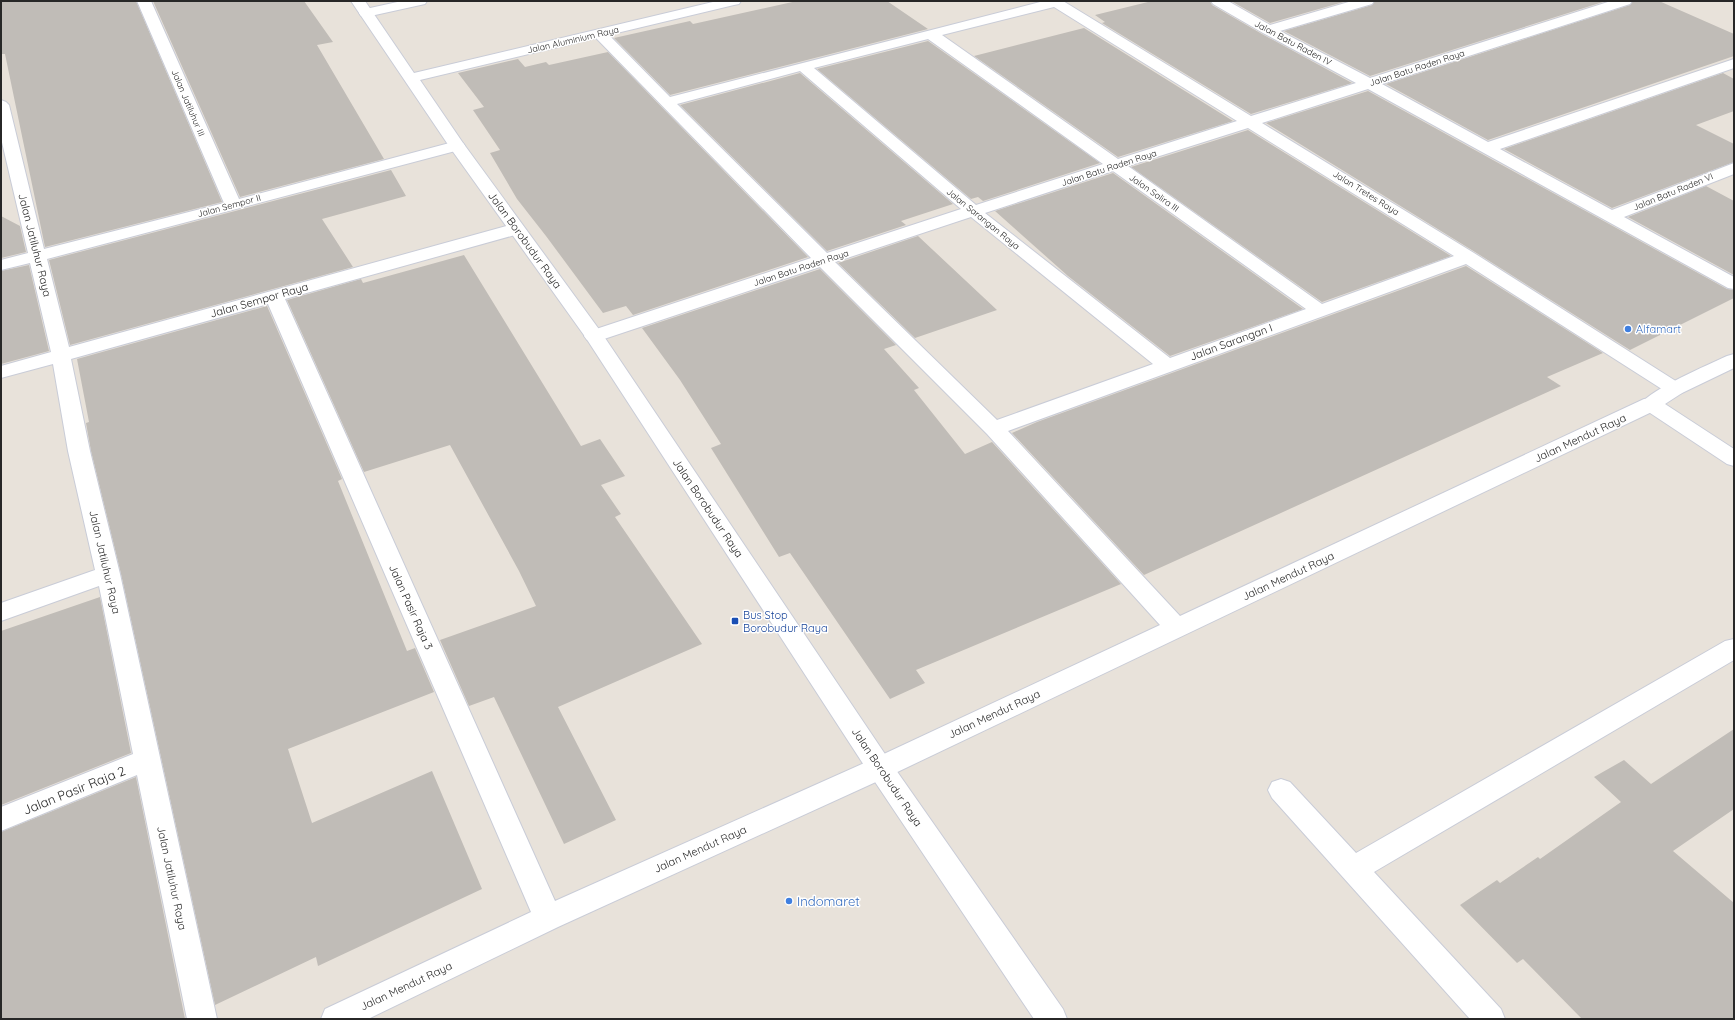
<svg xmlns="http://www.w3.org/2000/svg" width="1735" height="1020" font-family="Quicksand,sans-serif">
<rect width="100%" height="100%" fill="#e8e2da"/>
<path fill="#c0bcb7" d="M1,1H136L222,202L45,247L5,54H1Z
M153,1H304L333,42L317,45L384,159L240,197Z
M797,1H887L928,29L670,95L614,38L690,21L693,24Z
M1152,1H1210L1212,5L1262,34L1352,83L1251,114L1102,23L1105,22L1095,15Z
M1231,1H1347L1270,23Z
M1375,1H1606L1370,76L1284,31L1372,5Z
M1633,1H1659L1734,34V56L1488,140L1386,84L1630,5Z
M1084,28L1233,121L1118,157L974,56Z
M928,41L1100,163L983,201L978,197L971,199L817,69Z
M608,52L808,257L633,315L626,306L603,313L546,236L517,199L490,153L500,150L473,110L484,107L458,73L518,59L525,67L546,62L549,65Z
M800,73L953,204L901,221L906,225L827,251L680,105Z
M1723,73L1734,79V111L1696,125L1734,144V162L1612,208L1504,149Z
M1368,91L1727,289L1734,290V298L1630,350L1475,252L1266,123Z
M1248,130L1451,256L1322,302L1131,167Z
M391,170L406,196L322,219L353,267L70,345L49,260Z
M1113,173L1303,309L1170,356L1068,276L995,211Z
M1706,186L1734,201V275L1628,217Z
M1,216L20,226L26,252L1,258Z
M918,236L997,310L915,338L838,263Z
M464,255L581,446L600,439L625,476L601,485L621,514L615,517L702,644L558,707L616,820L564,844L494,697L469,706L440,640L536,606L519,571L450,445L364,472L287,300L361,279L363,283Z
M29,265L49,351L1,364V271Z
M1466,266L1603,353L1547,377L1561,386L1144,575L1012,433L1037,422Z
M820,269L896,345L884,349L919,388L914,390L965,454L992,442L1121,584L916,670L925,683L890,699L790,553L779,557L711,448L721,444L680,380L642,328Z
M267,306L342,479L338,481L407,651L415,648L434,692L288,749L312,823L432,771L482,889L318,966L316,957L215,1005L121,574L91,451L86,423L89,422L77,359Z
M100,597L131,753L1,805V631Z
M1734,729V809L1673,851L1734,903V1019H1582L1523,959L1517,963L1460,905L1497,880L1500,883L1538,857L1540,859L1621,802L1594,777L1624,760L1651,784Z
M136,777L185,1019H1V832Z"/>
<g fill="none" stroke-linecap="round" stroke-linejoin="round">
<defs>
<path id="street" d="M137,1H151L239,199L457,141L463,143L465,146L463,149L47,259L69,347L510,225L516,224L522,225L525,229L522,233L285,299L555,901L871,760L1160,625L987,434L820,267L601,340L594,342L587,340L584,336L587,332L811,258L595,37L593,34L595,31L600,30L605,31L670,97L1044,1H1063L1251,116L1356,83L1263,33L1213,4L1211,1H1228L1270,25L1352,1H1374L1372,4L1280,31L1370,78L1611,1H1632L1630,4L1382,84L1488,142L1734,59V68L1500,149L1612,210L1734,163V174L1624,217L1734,277V289L1728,288L1368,89L1262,123L1474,253L1682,385L1685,389L1682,393L1675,395L1668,393L1466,264L1008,431L1180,616L1644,399L1651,398L1658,399L1661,404L1658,409L889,776L558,927L368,1019H321L325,1009L531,912L268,304L71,359L90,451L120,574L217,1019H187L137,775L1,831V807L133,754L99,586L1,621V603L95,570L68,451L53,364L1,378V366L51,352L30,263L1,270V260L28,253L1,138V100L6,102L9,105L44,249L224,203ZM1054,7L1237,121L1118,159L942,35ZM928,39L1103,164L976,205L814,68ZM800,71L961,209L827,253L677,104ZM1248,128L1454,256L1322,304L1128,166ZM1113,171L1306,309L1170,358L985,213ZM971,217L1153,364L997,420L835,262Z
M402,1H427L425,4L366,17L361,16L359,13L361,10Z
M1734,639V660L1374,872L1501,1009L1505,1019H1470L1272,798L1268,790L1272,782L1281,779L1290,782L1356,853L1725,641Z"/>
<path id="secondary" d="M351,1H365L414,73L717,1H741L739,4L734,5L420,80L463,143L601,332L889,760L1063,1009L1067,1019H1034L871,776L586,338L451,149Z
M1734,354V368L1682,393L1665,404L1734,449V466L1727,464L1644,409L1641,404C1651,389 1708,365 1727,356Z"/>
</defs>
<use href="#street" stroke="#c9ccd7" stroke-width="2"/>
<use href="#secondary" stroke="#c9ccd7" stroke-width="2"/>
<use href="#street" fill="#fff" fill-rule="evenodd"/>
<use href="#secondary" fill="#fff" fill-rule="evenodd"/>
</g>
<g fill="#3f7fe0" stroke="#fff" stroke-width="1.5">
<circle cx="1628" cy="329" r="4"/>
<circle cx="789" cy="901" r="4"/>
</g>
<rect fill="#1a4fb4" stroke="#fff" stroke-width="1.5" x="731" y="617" width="8" height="8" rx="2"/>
<g text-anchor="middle" stroke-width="3" stroke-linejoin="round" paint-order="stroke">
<g font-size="9" fill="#272727" stroke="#fff">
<text transform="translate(573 40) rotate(-13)" y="3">Jalan Aluminium Raya</text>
<text transform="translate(1293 43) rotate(28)" y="3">Jalan Batu Raden IV</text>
<text transform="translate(1417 68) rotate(-18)" y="3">Jalan Batu Raden Raya</text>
<text transform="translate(188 103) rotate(67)" y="3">Jalan Jatiluhur III</text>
<text transform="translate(1109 168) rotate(-18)" y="3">Jalan Batu Raden Raya</text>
<text transform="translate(1673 192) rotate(-22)" y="3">Jalan Batu Raden VI</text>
<text transform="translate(1154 193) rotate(35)" y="3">Jalan Salira III</text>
<text transform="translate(1366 193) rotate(32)" y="3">Jalan Tretes Raya</text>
<text transform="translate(229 206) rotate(-15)" y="3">Jalan Sempor II</text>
<text transform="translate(983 219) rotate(39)" y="3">Jalan Sarangan Raya</text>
<text transform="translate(801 268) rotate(-18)" y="3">Jalan Batu Raden Raya</text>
</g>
<g font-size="11" fill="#272727" stroke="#fff">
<text transform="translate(525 240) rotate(54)" y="4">Jalan Borobudur Raya</text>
<text transform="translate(35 245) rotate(76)" y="4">Jalan Jatiluhur Raya</text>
<text transform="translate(259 300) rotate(-16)" y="4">Jalan Sempor Raya</text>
<text transform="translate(1231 342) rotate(-20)" y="4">Jalan Sarangan I</text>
<text transform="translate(1580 438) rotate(-25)" y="4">Jalan Mendut Raya</text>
<text transform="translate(708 508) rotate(56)" y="4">Jalan Borobudur Raya</text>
<text transform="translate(105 562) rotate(77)" y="4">Jalan Jatiluhur Raya</text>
<text transform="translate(1288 576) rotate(-25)" y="4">Jalan Mendut Raya</text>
<text transform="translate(411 607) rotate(66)" y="4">Jalan Pasir Raja 3</text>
<text transform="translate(994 714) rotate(-25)" y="4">Jalan Mendut Raya</text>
<text transform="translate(887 777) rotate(56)" y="4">Jalan Borobudur Raya</text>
<text transform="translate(700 849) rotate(-24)" y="4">Jalan Mendut Raya</text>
<text transform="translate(172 878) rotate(78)" y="4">Jalan Jatiluhur Raya</text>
<text transform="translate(406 986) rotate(-25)" y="4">Jalan Mendut Raya</text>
</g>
<g font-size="11" fill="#366cbe" stroke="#fff" text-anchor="start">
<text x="1636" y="333">Alfamart</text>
</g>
<g font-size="11" fill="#164399" stroke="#fff" text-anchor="start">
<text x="743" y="619">Bus Stop<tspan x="743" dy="13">Borobudur Raya</tspan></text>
</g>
<g font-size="13" fill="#272727" stroke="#fff">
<text transform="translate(74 790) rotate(-22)" y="5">Jalan Pasir Raja 2</text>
</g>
<g font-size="13" fill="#366cbe" stroke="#fff" text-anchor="start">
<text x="797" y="906">Indomaret</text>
</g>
</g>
<rect width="1735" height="1020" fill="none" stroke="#272727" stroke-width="4"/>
</svg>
